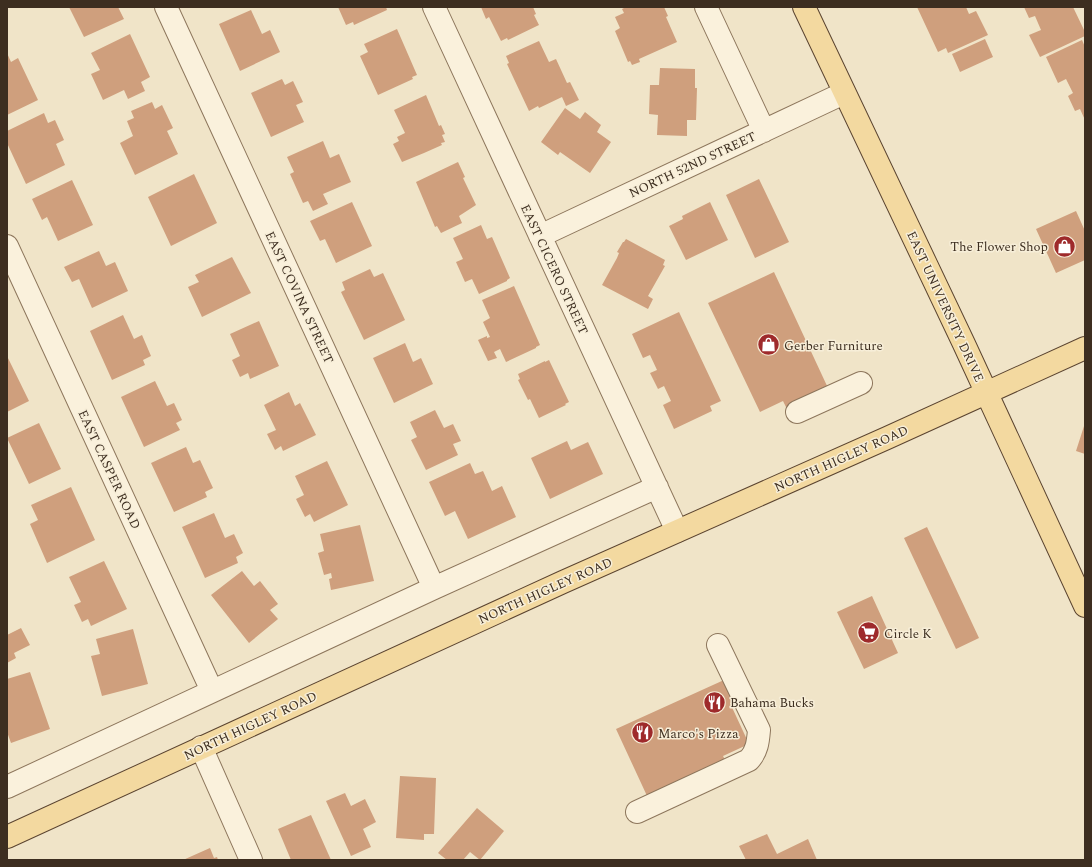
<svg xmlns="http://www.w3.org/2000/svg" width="1092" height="867" font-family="Spectral,serif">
<rect width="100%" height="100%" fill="#f0e4c8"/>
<path fill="#cf9f7d" d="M69,7H118L124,19L84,37Z
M338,7H386L387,10L354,25L353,22L346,25Z
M481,7H533L536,14L534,15L539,25L508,40L507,38L501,41L489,17L486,19Z
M626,7H664L668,16L666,17L677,42L639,59L640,62L632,65L630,61L628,62L615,31L620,28L615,17L624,13L622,9Z
M917,7H966L969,14L976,11L988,35L948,53L946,48L938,52Z
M1024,7H1073L1085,32V36L1040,57L1029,35L1041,30L1035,16L1029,18Z
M251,10L262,34L270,30L280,52L240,71L219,24Z
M397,29L417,75L412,77L413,79L378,95L360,56L368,52L364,44Z
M130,34L150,77L141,82L145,91L128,99L124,90L103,100L91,74L100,70L91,53Z
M985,39L993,57L960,72L952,54Z
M1082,40L1085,47V120L1080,109L1075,111L1068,96L1073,93L1066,79L1058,83L1046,57Z
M539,41L549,62L556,59L567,83L570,82L579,100L566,106L562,97L539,108L538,106L529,111L507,64L509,63L506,56Z
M7,53L11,62L18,58L38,100L7,115Z
M660,68L695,69V88H697L696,120H687V136L657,135L658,115L649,114L650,85H659Z
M282,79L285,85L293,81L303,102L296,105L304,122L271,137L251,93Z
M426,95L439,126L441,125L445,134L442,135L445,142L441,143L442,145L424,153L402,162L393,144L399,141L397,137L405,133L394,110Z
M152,102L155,109L162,105L173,128L167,131L178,154L135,175L120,143L133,136L127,121L134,118L131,111Z
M565,108L580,119L585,112L601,125L597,132L611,142L590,173L560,152L558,155L541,142Z
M44,113L48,123L55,120L64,140L56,144L65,165L26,184L7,143V131Z
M323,141L330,158L339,154L351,182L323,194L328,204L313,211L308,201L303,203L290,174L294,172L287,157Z
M458,162L465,177L463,178L476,205L459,216L462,223L441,233L437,226L435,227L416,182Z
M194,174L217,223L171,246L148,197Z
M759,179L789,242L755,258L726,195Z
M72,180L93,225L58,241L47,217L42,220L32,199Z
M352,202L372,246L336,263L325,239L320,241L310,221Z
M710,202L728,240L686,260L669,226L683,219L682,216Z
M1076,211L1085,231V260L1056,273L1036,229Z
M481,225L487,239L492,237L510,278L507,280V281L479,294L472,279L465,282L456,262L463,259L453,238Z
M626,239L665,260L663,265L665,266L648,296L653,299L648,309L602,285L617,258L619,253L617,252L623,242H624Z
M99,251L106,266L115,262L128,291L92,308L79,279L72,282L64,267Z
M232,257L251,293L202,317L188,287L199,282L195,275Z
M370,269L374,277L383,273L405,320L364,340L341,292L345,290L342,282Z
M774,272L828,388L786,407L783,401L760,412L708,303Z
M514,286L540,345L536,347V348L506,362L500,349L494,352L497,358L488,361L478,340L487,336V338L490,337L483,322L490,318L482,300Z
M679,312L721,401L710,406L712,411L674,429L663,405L671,401L664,386L658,389L650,373L657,370L650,355L643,358L632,334Z
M123,315L134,339L142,335L151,356L143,360L145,365L112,380L90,331Z
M259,321L279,366L250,379L248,373L240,377L232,360L240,356L230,334Z
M405,343L413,362L421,358L433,384L394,403L373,358Z
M7,356L29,401L7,412Z
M549,360L569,402L565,404L566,405L539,418L530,399L528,400L518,380L520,379L518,374L545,361V362Z
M155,381L167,406L174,403L182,420L176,423L180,430L144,447L121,397Z
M289,392L295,406L300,403L316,435L283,451L281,446L275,450L267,434L276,430L264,405Z
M435,410L444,428L453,424L461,441L453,444L458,455L426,470L411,440L417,437L410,422Z
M39,423L61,469L29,484L7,438Z
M1085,423V454L1076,451Z
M567,441L571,450L588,442L603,474L550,499L531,458Z
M186,447L193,463L200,460L213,488L205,492L207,497L174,512L151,463Z
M327,461L348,505L314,522L310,514L305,517L296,499L304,495L295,476Z
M470,463L475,474L483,471L492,491L502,486L516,517L468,539L455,511L445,516L429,482Z
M71,487L95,540L47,563L30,524L38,520L31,505Z
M214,513L225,538L234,534L243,553L236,557L238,563L205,578L182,527Z
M360,525L374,581L331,590L329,579L332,578L331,573L324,575L318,553L324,551L320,534Z
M927,527L979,638L956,649L904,538Z
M104,561L127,609L91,626L88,619L82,622L74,605L81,602L69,577Z
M242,571L254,586L260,581L278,604L270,610L278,619L249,643L211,595Z
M872,596L898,653L864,669L837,612Z
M21,628L30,645L14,653L16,658L7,663V635Z
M133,629L148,684L102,696L91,656L100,654L96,639Z
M30,672L50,729L11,743L7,732V679Z
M724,680L734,702L730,703L749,744L723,756L726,762L648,798L616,729Z
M400,776L436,778L434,834H424V840L396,838Z
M345,793L351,806L365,799L376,822L363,829L371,847L351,856L326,801Z
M477,808L504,831L480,860L470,852L463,860H447L438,853Z
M311,815L331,860H291L278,829Z
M767,834L777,854L808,839L817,860H746L739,846Z
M210,848L214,858L217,857L218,860H183Z"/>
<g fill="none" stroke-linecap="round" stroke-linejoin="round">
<defs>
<path id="minor" d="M166,7L434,588
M434,7L677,531
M706,7L764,131
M540,236L844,93
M7,246L212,691
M797,412L861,383
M201,747L251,860
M7,787L434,588L657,487
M637,812L749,760C757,751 758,742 759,730L718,645"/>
<path id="major" d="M804,7L964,344L1085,606
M7,837L563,582L887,438L1085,348"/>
</defs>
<use href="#minor" stroke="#8d765c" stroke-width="24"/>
<use href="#major" stroke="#5b4430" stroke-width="24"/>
<use href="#minor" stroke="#faf1dc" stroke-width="22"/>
<use href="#major" stroke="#f3d9a0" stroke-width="22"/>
</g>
<defs>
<symbol id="shop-disc" viewBox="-11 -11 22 22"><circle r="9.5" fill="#9e2a2b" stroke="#f7eed8"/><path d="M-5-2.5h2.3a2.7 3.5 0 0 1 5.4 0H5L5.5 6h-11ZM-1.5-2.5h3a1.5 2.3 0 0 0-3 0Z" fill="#fff"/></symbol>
<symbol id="supermarket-disc" viewBox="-11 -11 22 22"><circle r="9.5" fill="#9e2a2b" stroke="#f7eed8"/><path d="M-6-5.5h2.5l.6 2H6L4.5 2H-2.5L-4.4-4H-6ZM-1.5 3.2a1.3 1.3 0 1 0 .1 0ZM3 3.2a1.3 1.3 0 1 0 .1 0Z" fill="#fff"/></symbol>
<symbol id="restaurant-disc" viewBox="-11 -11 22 22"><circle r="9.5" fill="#9e2a2b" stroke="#f7eed8"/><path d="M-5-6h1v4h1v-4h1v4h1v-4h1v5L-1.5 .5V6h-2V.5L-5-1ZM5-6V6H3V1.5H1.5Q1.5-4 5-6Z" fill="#fff"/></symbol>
</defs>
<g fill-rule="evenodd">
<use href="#shop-disc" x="1052" y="234" width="25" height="25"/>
<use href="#shop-disc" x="756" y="332" width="25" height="25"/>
<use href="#supermarket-disc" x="856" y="620" width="25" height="25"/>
<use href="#restaurant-disc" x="702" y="690" width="25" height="25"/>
<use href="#restaurant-disc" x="630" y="720" width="25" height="25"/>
</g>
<g text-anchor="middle" stroke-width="3" stroke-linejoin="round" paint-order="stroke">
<g font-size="13" fill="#3d2e20" stroke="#f7eed8">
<text transform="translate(692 164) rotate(-25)" y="5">NORTH 52ND STREET</text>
<text transform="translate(555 269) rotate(65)" y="5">EAST CICERO STREET</text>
<text transform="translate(300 297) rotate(65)" y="5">EAST COVINA STREET</text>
<text transform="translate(946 306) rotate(65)" y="5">EAST UNIVERSITY DRIVE</text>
<text transform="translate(841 458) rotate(-24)" y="5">NORTH HIGLEY ROAD</text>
<text transform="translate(110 469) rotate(65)" y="5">EAST CASPER ROAD</text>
<text transform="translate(545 590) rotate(-24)" y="5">NORTH HIGLEY ROAD</text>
<text transform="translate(250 725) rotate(-25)" y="5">NORTH HIGLEY ROAD</text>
</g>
<g font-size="13" fill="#3d2e20" stroke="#f7eed8" text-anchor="start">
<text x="1048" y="251" text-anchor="end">The Flower Shop</text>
<text x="784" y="350">Gerber Furniture</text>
<text x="884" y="638">Circle K</text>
<text x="730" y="707">Bahama Bucks</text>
<text x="658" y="738">Marco's Pizza</text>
</g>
</g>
<rect width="1092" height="867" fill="none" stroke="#3d2e20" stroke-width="16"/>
</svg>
